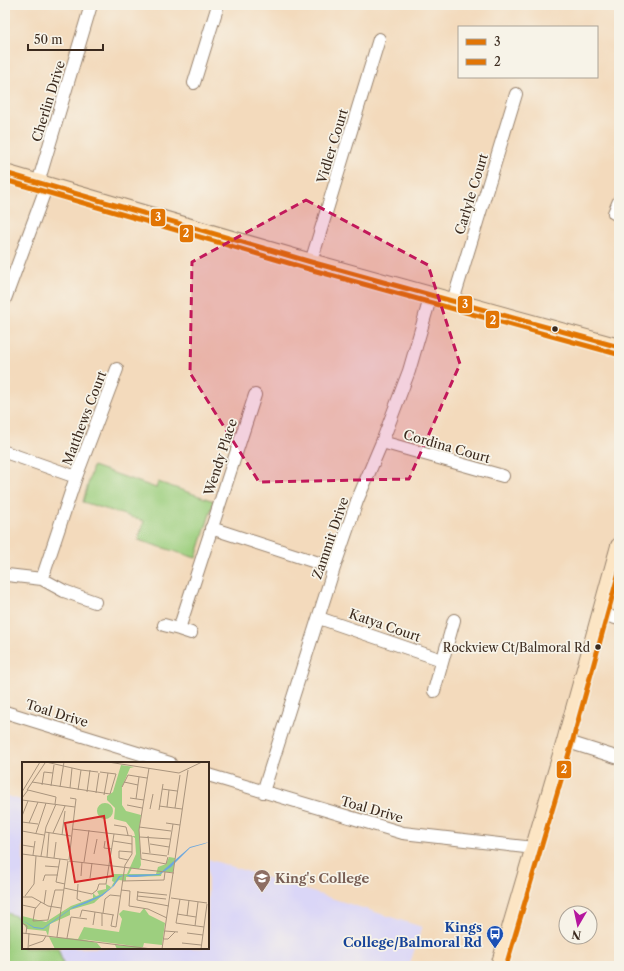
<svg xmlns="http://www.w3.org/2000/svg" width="624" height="971" font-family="'Libre Caslon Text',serif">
<rect width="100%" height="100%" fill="#f7f3e8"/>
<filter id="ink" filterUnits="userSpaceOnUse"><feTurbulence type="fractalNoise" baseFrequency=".025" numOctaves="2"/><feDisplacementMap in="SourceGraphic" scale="8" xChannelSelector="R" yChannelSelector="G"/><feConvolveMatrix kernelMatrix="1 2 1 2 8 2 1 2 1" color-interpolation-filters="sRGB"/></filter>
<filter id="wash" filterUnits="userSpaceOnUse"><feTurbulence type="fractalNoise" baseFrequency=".012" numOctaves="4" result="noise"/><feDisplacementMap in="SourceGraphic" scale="16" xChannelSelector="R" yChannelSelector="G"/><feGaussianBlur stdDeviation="0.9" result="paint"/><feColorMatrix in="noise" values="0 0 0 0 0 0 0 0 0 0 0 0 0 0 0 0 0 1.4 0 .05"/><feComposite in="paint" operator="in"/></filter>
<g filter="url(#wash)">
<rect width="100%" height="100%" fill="#f3dabc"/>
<path fill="#dad6f7" d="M5,795L23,801V948H208V859L422,927L409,966H5Z"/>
<path fill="#9dcf7f" stroke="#6c7c4e" d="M93,466L156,488L158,482L214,501L196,558L138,540L144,521L83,502Z
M5,912L23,919V948H58L64,966H5Z"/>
</g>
<g filter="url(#ink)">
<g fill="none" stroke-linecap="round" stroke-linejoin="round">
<defs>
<path id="street" d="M194,83L218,5
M38,183L91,5
M614,213L619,201
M311,262L379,39
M5,299L47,185
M453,301L516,94
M382,442L503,476
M5,452L76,477L42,579
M76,477L117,369
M211,528L334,568
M7,575L42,579L64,591L95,602
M601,614L619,619
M319,618L442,660
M164,625L179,629L255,395
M179,629L191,633
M434,691L454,620
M5,712L170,763
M565,741L619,758
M208,775L403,833L534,848
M263,792L334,568L357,501L382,442L409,371L431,295"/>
<path id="secondary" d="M5,173L311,262L619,347
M499,966L565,741L619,546"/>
</defs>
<use href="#street" stroke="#97826d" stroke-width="14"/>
<use href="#secondary" stroke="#97826d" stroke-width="18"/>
<use href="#street" stroke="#fff" stroke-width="12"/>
<use href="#secondary" stroke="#fce5c4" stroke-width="16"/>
<defs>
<path id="bus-1" d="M5,173L311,262L619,347"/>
<path id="bus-2" d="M5,180L309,269L617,354
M506,966L572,743L619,572"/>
</defs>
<use href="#bus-1" stroke="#f7f3e8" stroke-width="8"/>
<use href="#bus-2" stroke="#f7f3e8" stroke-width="8"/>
<use href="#bus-1" stroke="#e27504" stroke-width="5"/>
<use href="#bus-2" stroke="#e27504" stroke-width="5"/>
</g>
</g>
<path fill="#c2185b" fill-opacity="0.2" stroke="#c2185b" stroke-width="3" stroke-dasharray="8 5" stroke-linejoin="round" d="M306,200L428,265L460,364L409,479L259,482L190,373L192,262Z"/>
<defs>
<symbol id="school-pin" viewBox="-11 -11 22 30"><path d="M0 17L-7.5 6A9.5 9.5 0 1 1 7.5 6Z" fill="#8d6e63" stroke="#f7f3e8"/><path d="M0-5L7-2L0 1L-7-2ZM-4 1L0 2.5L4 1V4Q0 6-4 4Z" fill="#fff"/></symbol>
<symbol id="bus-pin" viewBox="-11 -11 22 30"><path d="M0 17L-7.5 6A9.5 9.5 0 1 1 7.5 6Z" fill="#1a4fb4" stroke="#f7f3e8"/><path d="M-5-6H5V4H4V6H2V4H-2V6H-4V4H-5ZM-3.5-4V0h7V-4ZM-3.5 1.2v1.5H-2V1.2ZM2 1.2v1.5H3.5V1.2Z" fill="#fff"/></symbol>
</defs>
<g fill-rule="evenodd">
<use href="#school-pin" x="252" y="868" width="20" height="27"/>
<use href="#bus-pin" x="485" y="924" width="20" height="27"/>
</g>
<g fill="#3b2a1e" stroke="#f7f3e8" stroke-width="1.5">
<circle cx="555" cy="329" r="3.5"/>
<circle cx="598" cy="647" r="3.5"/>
</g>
<g text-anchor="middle" stroke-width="3.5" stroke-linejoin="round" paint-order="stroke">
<g font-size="12" fill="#3b2a1e" stroke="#f7f3e8" text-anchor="end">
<text x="590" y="652">Rockview Ct/Balmoral Rd</text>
</g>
<g font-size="13" fill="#3b2a1e" stroke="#f7f3e8">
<text transform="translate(48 101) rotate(-73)" y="5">Cherlin Drive</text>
<text transform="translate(332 146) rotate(-73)" y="5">Vidler Court</text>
<text transform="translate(471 194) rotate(-73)" y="5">Carlyle Court</text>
<text transform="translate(84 418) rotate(-69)" y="5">Matthews Court</text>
<text transform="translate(447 446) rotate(16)" y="5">Cordina Court</text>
<text transform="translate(220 457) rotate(-72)" y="5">Wendy Place</text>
<text transform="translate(330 538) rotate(-71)" y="5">Zammit Drive</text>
<text transform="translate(385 625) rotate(19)" y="5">Katya Court</text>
<text transform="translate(57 713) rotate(17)" y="5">Toal Drive</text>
<text transform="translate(372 809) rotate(16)" y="5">Toal Drive</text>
</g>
<g font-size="13" font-weight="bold" fill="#785e54" stroke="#f7f3e8" text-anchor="start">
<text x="275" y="883">King's College</text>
</g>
<g font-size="13" font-weight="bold" fill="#164399" stroke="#f7f3e8" text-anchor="end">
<text x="482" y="932">Kings<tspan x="482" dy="15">College/Balmoral Rd</tspan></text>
</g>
</g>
<g transform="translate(22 762)">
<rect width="187" height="187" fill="#f3dabc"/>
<path d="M99,3L112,5L108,6L100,25V43L104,49L119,53L117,68L119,103L117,107L110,106L107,112H134L136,105L144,102L147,95L153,96L151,110H140L139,114L104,115V119L97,118L72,141L48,148V153L28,162L26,174L24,169L5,167L0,160V154L24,160L49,144L71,136V131L74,134L77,133L75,129L84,127V122L89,125L92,120L90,119L91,112H105L114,92L113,76L110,74H113L112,70L104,60L92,57L93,46L85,38V34L91,30ZM75 49a8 8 0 1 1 16 0a8 8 0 1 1-16 0ZM122,146L127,153L143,161L140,183L122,181L121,185L115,187H95L93,183L112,184L59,177L75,181L80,187H33L27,175L56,177L62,165L97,170L100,157L97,152L101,148L118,151Z" fill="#9dcf7f"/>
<path d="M187,80L182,82L168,86L149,105L137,113L114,115H108L104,113L98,115L92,124L80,134L65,141L49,147L21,167L12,166L0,158L12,165L21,166L51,145L79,133L90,125L97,114L104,113L137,112L168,85Z" fill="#6da7dd"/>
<path fill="none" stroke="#a9947d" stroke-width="1" d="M24,0L59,8L56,28M86,0L157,11L180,0M127,6L117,68L119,97L144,102L146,95M59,8L76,10M10,20L88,32L94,12L78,10M102,20L116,23M20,23L22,10L31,11M29,24L32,3M38,25L42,0M100,25L106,13L125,16M48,26L50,6M140,27L155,29M5,28L23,1M0,30L18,0M65,30L68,8M74,31L77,11M82,33L86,11M0,36L6,28L34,35L33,42M48,36L54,37L53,45M108,36L122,38M114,37L117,15M0,38L53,45L47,98M105,43L120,46M137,44L160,47M145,45L147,28M153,46L158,13M128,47L131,32M137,48L141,22M0,54L6,39M0,60L16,62M7,61L16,40M144,61L158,63M92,63L104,65L106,73M117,65L149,69M50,67L110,74V92L103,103L94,165L89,164L91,153M0,69L22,73M23,70L49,74M14,71L24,41M31,71L43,44M40,73L43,49M126,74L128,91M118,75L148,77M83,79L82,86L90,87M91,79L110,82M128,82L147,85M0,83L12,85M120,91L145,94M0,92L46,98M72,92L75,77M11,93L13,79M146,93L151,62M19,94L24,65L34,42M25,95L27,71M32,96L34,80M38,97L34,120L43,122M106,98L97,96V89L110,90M47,99L152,111M62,100L67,68M87,103L92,72M23,104L37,105M59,114L60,100M68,116L70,101M21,119L23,113H36M100,119L142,118L143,110M56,122L55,137L59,139M42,126L70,132L75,128L77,122H84L87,103M99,128L108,129L107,144L126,147L145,156M116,129L115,138L147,144M115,130L145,133M3,134L12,122L14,94M115,134L144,137M0,135H10L26,144L39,146M149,136L185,141M158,137L154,161L182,165M19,140L13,147L11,159L26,158L33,128H42M22,142L24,128M0,143L14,146M80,151V164M81,151L83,137L88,133L98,134M155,152L174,155M165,154L167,138M58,155L60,148L92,153M0,161L5,164L4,171M71,163L73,150M173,164L176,140M143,169L156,170M0,171L130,187M165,171L181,173M35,175L46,99M45,176L49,155L65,157M142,177H146L153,170M160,181L179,183M7,184L21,179L24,174M6,187L7,171M140,187L166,8M179,187L185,142"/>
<path fill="#d62828" fill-opacity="0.15" stroke="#d62828" stroke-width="2" d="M82,54L91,114L53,120L43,61Z"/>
<rect width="187" height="187" fill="none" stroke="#3b2a1e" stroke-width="2"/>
</g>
<g stroke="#f7f3e8" stroke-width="1.5">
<rect x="150" y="208" width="16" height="19" rx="4" fill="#e27504"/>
<rect x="179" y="224" width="15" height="19" rx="4" fill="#e27504"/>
<rect x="457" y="295" width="16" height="19" rx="4" fill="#e27504"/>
<rect x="485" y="310" width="15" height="19" rx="4" fill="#e27504"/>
<rect x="556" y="760" width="16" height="19" rx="4" fill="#e27504"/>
</g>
<g font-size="11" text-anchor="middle" font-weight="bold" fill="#fff">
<text x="158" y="221">3</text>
<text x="186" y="237">2</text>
<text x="465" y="308">3</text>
<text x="493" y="324">2</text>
<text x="564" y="773">2</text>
</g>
<rect width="624" height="971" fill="none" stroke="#f7f3e8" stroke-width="20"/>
<rect x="458" y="26" width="140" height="52" fill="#f7f3e8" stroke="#aca397"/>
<rect x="466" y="39" width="20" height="6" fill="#e27504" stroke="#aca397"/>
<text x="494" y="46" font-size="12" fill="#3b2a1e">3</text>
<rect x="466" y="59" width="20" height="6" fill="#e27504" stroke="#aca397"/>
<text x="494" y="66" font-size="12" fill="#3b2a1e">2</text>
<g transform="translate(578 925) rotate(189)"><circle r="19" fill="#f7f3e8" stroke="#aca397"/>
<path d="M0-3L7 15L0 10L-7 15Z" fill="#b5179e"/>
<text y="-6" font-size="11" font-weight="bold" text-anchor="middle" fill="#3b2a1e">N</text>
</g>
<path d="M28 44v6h75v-6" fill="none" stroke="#3b2a1e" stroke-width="2"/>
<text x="34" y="44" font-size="12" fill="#3b2a1e" stroke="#f7f3e8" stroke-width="3" paint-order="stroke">50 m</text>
</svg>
